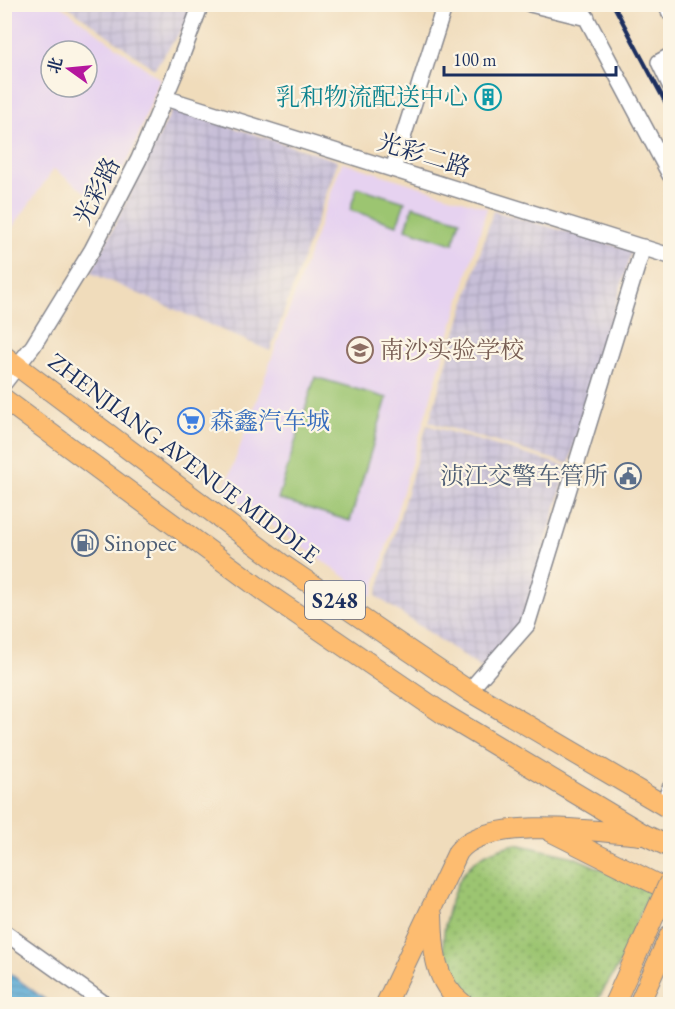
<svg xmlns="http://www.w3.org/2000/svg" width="675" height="1009" font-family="'EB Garamond','Noto Serif SC',serif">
<defs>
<pattern id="industrial-grid" width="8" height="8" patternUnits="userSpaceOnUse" patternTransform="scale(1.5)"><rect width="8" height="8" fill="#c8bfd8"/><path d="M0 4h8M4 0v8" fill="none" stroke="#aba4bc"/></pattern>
<pattern id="grass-dots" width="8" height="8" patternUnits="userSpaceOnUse" patternTransform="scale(1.5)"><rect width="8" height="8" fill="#9cc571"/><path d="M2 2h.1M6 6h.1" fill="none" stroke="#7ea060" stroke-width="1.8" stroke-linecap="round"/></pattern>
<pattern id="water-rules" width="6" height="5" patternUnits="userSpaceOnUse" patternTransform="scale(1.5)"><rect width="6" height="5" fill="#5aaad5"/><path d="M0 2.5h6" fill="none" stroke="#4a8bb0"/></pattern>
</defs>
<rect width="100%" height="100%" fill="#fcf5e5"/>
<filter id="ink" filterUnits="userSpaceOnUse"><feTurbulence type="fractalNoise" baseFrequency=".0167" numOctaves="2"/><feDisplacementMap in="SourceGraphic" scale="12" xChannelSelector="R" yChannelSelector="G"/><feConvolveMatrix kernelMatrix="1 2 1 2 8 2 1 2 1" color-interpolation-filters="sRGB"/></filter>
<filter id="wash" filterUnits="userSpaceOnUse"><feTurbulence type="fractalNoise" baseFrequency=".008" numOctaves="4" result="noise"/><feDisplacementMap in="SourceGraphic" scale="24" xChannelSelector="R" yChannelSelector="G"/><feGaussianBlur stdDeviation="1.35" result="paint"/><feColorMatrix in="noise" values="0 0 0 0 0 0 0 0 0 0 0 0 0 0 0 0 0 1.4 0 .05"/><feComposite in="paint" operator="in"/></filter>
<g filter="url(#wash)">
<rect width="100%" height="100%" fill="#f0dcbb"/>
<path fill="#e6d2f0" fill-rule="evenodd" d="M5,4L60,5L160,79L131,155L101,204L54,169L5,238ZM51,51H87V87H51Z
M342,162L487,208L372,596L224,491Z"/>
<path fill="url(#industrial-grid)" d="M194,4L198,7L154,69L66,5Z
M173,108L338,161L270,351L91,273Z
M493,211L632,250L569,464L429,422Z
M427,425L568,467L522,623L481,668L376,596Z"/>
<path fill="url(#grass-dots)" stroke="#5c7a68" stroke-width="1.5" d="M516,844L574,857L650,891L620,963L595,1004H484L462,995C457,985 449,973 446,962C438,936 451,885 470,866C482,853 499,848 516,844Z"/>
<path fill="#9cc571" stroke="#5c7a68" stroke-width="1.5" d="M357,187L405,202L397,225L350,210Z
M413,206L460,220L453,244L406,229Z
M315,377L387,398L350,521L278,499Z"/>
<path fill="url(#water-rules)" stroke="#3a6c9a" stroke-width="1.5" d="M5,970L51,1004H5Z"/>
</g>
<g filter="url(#ink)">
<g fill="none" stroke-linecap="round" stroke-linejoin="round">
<defs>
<path id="minor" d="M530,4L587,18
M579,4L670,175
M666,4L670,13
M670,56L659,62L670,85
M165,98L670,256
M393,169L445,4
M4,383L33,346L92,250L139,159L176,71L201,4
M469,691L527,625L643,247
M663,805L670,788
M4,932L105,1004"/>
<path id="major" d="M4,356L283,565L469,691L670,809
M4,399L266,593L445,715L645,835L670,847
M550,831L670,891
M432,915C433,949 434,982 463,1004
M386,1004L458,852C485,815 598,831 640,835
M639,1004L670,935"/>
</defs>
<use href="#minor" stroke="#86868c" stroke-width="18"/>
<use href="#major" stroke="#86868c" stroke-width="22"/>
<use href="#minor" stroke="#fff" stroke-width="15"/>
<use href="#major" stroke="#fdbc6f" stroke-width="20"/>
<path stroke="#1b2f5e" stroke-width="4" d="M613,4L670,111"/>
<defs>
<path id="major-bridge" d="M614,1004L670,881"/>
</defs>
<use href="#major-bridge" stroke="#86868c" stroke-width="22" stroke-linecap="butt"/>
<use href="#major-bridge" stroke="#fdbc6f" stroke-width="20"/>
</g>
</g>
<defs>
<symbol id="building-ring" viewBox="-11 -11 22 22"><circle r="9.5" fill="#fcf5e5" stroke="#0f9aa8" stroke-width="1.5"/><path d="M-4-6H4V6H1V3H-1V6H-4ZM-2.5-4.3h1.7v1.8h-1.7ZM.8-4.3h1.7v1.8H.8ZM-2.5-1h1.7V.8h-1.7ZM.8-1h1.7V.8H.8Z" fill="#0f9aa8"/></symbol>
<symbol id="school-ring" viewBox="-11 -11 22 22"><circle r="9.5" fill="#fcf5e5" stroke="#8d6e63" stroke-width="1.5"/><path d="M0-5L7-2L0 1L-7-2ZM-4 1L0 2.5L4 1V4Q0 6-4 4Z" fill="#8d6e63"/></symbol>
<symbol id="supermarket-ring" viewBox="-11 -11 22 22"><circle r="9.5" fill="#fcf5e5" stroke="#3f7fe0" stroke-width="1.5"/><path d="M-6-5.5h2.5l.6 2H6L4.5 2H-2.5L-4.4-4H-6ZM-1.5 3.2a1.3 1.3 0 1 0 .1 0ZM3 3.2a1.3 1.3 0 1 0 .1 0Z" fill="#3f7fe0"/></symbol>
<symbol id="civic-ring" viewBox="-11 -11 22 22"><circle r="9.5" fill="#fcf5e5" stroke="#5c6f8a" stroke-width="1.5"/><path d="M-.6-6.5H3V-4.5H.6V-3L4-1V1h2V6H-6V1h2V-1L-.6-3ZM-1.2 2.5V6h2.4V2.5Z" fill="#5c6f8a"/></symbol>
<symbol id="fuel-ring" viewBox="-11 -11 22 22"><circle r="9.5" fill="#fcf5e5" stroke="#5c6f8a" stroke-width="1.5"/><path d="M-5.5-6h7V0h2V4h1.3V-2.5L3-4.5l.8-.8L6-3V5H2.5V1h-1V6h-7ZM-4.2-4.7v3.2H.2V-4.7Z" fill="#5c6f8a"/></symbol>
</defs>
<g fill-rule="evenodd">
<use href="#building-ring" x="473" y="82" width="30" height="30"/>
<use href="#school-ring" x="345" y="335" width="30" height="30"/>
<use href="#supermarket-ring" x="176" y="406" width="30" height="30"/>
<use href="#civic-ring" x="613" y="461" width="30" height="30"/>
<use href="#fuel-ring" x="70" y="528" width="30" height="30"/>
</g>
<g text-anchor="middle" stroke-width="4.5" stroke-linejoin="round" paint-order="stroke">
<rect fill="#fcf5e5" stroke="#5e6a86" stroke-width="1.5" x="305" y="581" width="60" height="38" rx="4.5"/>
<g font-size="22" font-weight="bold" fill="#1b2f5e">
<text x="335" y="608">S248</text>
</g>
<g font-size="24" fill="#0d838f" stroke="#fcf5e5" text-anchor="end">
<text x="468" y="105">乳和物流配送中心</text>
</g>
<g font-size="24" fill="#1b2f5e" stroke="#fcf5e5">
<text transform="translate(424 155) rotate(17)" y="8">光彩二路</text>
<text transform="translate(97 191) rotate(-63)" y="8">光彩路</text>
<text transform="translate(184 458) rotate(37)" y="8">ZHENJIANG AVENUE MIDDLE</text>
</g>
<g font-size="24" fill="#785e54" stroke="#fcf5e5" text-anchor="start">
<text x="380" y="358">南沙实验学校</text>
</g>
<g font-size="24" fill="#366cbe" stroke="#fcf5e5" text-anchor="start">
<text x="210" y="429">森鑫汽车城</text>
</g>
<g font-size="24" fill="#4e5e75" stroke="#fcf5e5" text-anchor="end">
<text x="608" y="484">浈江交警车管所</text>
<text x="104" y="551" text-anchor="start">Sinopec</text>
</g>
</g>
<rect width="675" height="1009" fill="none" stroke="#fcf5e5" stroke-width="24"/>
<g transform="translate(69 69) rotate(285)"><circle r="28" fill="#fcf5e5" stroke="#a2a6af" stroke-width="1.5"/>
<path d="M0-4.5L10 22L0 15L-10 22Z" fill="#b5179e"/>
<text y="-9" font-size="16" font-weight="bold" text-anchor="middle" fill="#1b2f5e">北</text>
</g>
<path d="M444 66v9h172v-9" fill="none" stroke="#1b2f5e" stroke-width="3"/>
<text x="453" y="66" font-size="18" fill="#1b2f5e" stroke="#fcf5e5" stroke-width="4.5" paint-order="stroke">100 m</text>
</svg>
